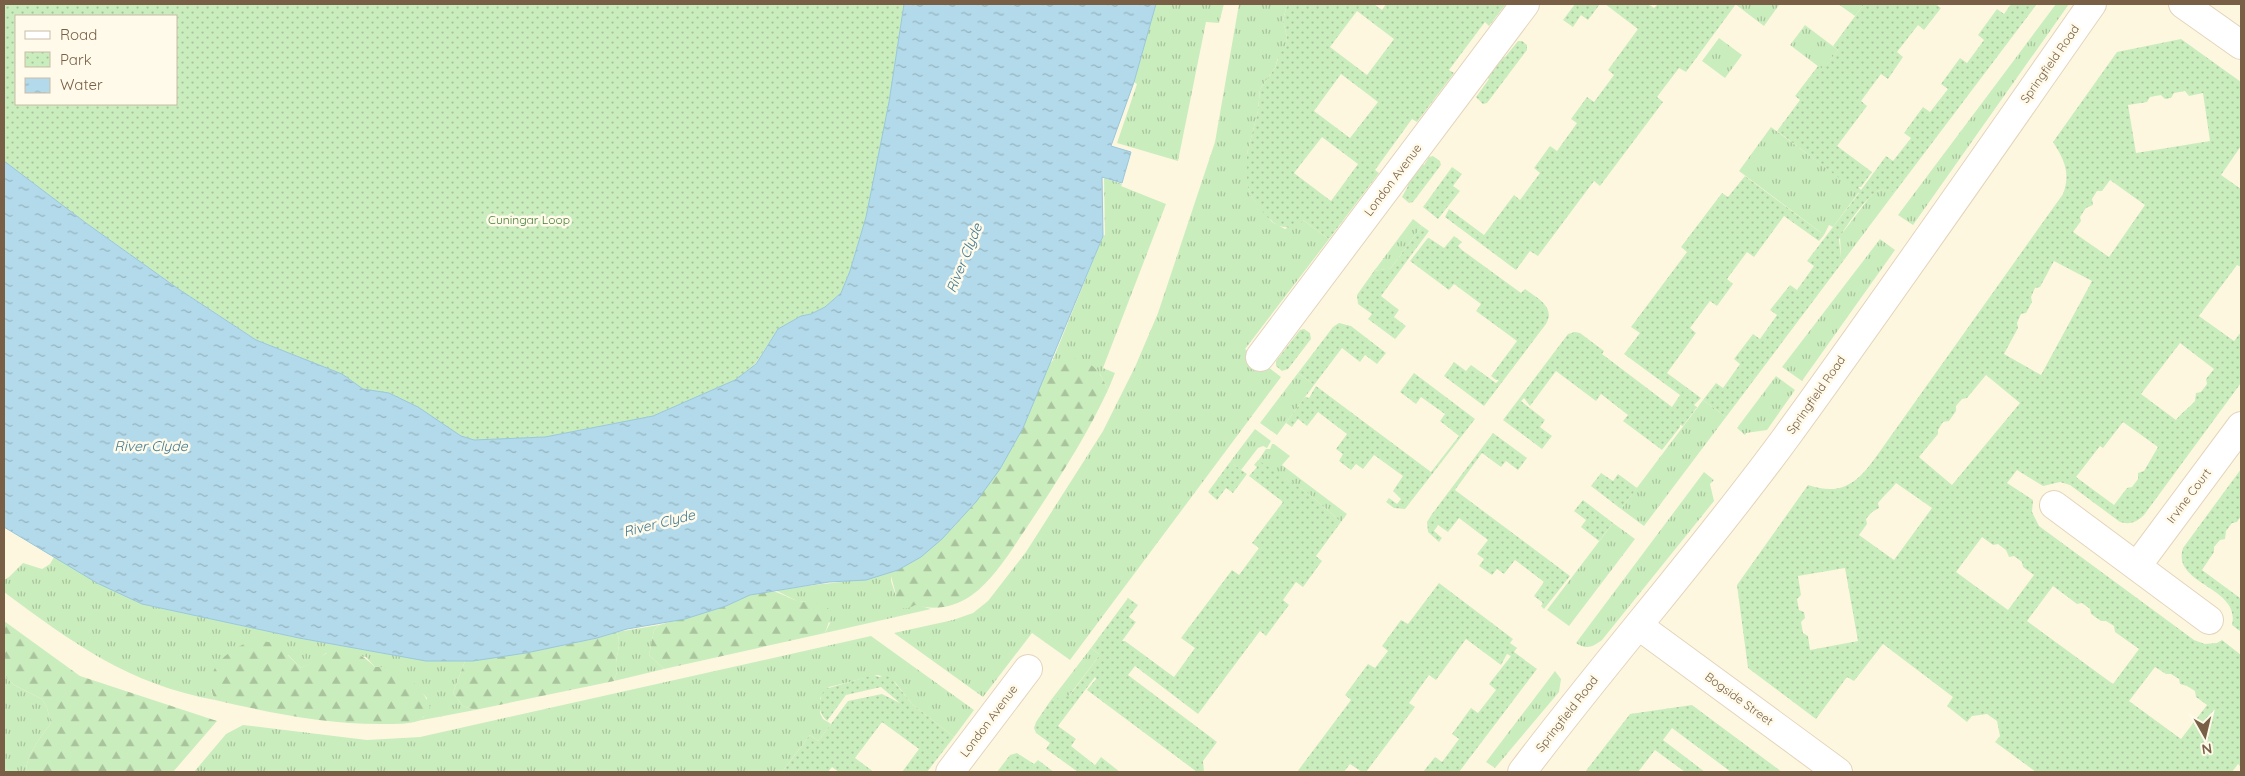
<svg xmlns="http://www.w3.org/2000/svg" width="2245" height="776" font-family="Quicksand,sans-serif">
<defs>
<pattern id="grass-tufts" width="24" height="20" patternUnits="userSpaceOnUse" patternTransform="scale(1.25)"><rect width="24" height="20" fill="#caedbe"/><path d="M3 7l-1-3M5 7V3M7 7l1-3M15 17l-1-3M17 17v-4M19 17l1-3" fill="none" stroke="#a9c39c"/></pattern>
<pattern id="forest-firs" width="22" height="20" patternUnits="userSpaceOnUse" patternTransform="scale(1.25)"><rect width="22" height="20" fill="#caedbe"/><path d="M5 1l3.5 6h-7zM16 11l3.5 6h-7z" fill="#a9c39c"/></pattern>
<pattern id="park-dots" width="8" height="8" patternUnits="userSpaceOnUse" patternTransform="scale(1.25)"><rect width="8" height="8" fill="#caedbe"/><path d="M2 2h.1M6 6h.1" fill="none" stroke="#a9c39c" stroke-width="1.8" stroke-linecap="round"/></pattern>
<pattern id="water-ripples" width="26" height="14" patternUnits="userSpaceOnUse" patternTransform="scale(1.25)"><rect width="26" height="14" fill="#b3daea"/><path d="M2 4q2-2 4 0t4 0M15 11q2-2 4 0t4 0" fill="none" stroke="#96b4bf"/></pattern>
</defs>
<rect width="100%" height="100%" fill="#fef7e0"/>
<path fill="url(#grass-tufts)" d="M1156,4H1224L1219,23L1206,22L1178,161L1117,143L1137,84L1134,82Z
M1239,4H1287L1283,21L1287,37L1285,49L1278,58L1275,68L1260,89L1258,111L1247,154V185L1251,196L1272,222L1285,229L1303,220L1329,239L1245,349L1281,377L1070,660L1032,633L983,697L894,633L953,620L973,613L988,601L1026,552L1103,431L1135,367L1158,313L1215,142Z
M1735,4H1777L1779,5L1764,26Z
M1838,4H1864L1855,16Z
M2056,4H2069L1913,225L1898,215Z
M1805,25L1838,50L1823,70L1790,45Z
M1719,38L1742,55L1725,78L1702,61Z
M1771,127L1859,192L1833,227L1829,225L1824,235L1739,171Z
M1104,178L1122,184L1121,186L1166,204L1103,368L1115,373L1108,390L1100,374L1062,359H1055L1052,362L1103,236L1105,235Z
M1883,189L1895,192L1844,260L1841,258L1840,236L1869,198L1875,192Z
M1413,219L1422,226L1391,268L1374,271Z
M1880,239L1895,250L1802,381L1782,367Z
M1298,373L1314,385L1277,435L1260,423Z
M1776,376L1795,390L1767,430L1746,433L1745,435L1737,428Z
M1703,400L1726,417L1644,526L1621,509Z
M1255,429L1271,441L1267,448L1263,446L1258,448L1241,470L1230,462Z
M1272,444H1274L1290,456L1282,465L1347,514L1341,522L1309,494L1258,461L1266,449H1270Z
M1704,472L1714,480L1710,484L1714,501L1602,640C1593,647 1586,650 1576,643Z
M1613,523L1635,539L1569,626L1547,610Z
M54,557L97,583L142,604L299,638L426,661H465L453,693L463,706L475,710L417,721L424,717L427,698C408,678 404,669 375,667L366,657L326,653L316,661L301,668L288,655L211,691L215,700C128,684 73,643 4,592V580L9,577L23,563L42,569L50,564Z
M891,572V581L897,599L931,609L825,633L830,623L807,602L797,601L777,591C815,583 854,583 891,572Z
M659,625L654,630L649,655L664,669L614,681L617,672C613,657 623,649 617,632Z
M871,636L974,710L954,737L912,704L895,682L882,676L877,675L829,687L820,698V713L823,719L831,724L818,741L810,735L782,772H194L226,734L243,725L367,740L420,737Z
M1091,648L1099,654V656L1068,697L1051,700Z
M1555,671L1561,679L1559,692L1495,768L1486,762Z
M4,675L14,685L42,699L47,708L51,723C41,737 26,755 26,772H4Z"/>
<path fill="url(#forest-firs)" d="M1072,358C1096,364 1098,369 1108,390C1085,439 1055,485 1025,530C1010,552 994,579 972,595C955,607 935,611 915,605C908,609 902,610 896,605C898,594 891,581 890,570L1033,377L1055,359Z
M769,591C780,591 788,599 799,601C811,603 819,602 829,609L831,616L825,633L664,669L649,655L654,630L659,625L726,606L750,595Z
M4,621L80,676L217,721L173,772H26C26,755 41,737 51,723L47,708L42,699L14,685L4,675Z
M617,632C623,649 613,657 617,672L614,681L475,710L463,706L453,693L465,661L526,653L597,638Z
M254,640L275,643L301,668C310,664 317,659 325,654C342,644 363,654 375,667C381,667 389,667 395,669C409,675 425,692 430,707C427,713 424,718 418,721C409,724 396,724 387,724C329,725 271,713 215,700C200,669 229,649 254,640Z"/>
<path fill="url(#park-dots)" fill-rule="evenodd" d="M4,4H904L889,102L866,217L850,271L841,293L825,307L811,314L801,316L778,329L755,364L735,380L653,416L545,437L474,440L461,436L389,393L363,389L342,374L256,340L177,288L86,223L4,161ZM16,16H176V104H16Z
M1287,4H1374L1382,10L1386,4H1506L1489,26L1485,22L1449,70L1454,73L1417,122L1412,119L1375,170L1379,173L1329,239L1303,220L1300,225L1291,228L1278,226L1266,216L1251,196L1247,185V154L1258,111L1260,89L1275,68L1280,53L1285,48L1287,37L1283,21ZM1357,11L1394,39L1367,75L1330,47ZM1341,74L1378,102L1350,138L1314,111ZM1322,137L1358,164L1331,201L1294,173Z
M1575,4H1600L1588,20L1581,15L1573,27L1563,20Z
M1605,4H1648L1654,8L1658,4H1736L1686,72L1679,68L1657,97L1663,102L1600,186L1594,181L1538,256L1530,251L1516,270L1445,217L1449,209L1484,235L1514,195L1520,200L1540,173L1534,168L1550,146L1557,151L1577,123L1571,119L1587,97L1594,102L1614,75L1608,70L1638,29Z
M1864,4H1935L1941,8L1924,30L1918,25L1897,52L1903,57L1888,79L1881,74L1861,101L1867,106L1837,146L1872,172L1861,187H1858L1861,190L1886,156L1893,161L1911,138L1904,133L1923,107L1930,112L1948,89L1941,84L1960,58L1967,63L1984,40L1978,35L1997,9L2004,14L2011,4H2037L1895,192C1890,192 1885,188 1880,190C1870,192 1842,230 1839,240L1841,257L1844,260L1726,417L1703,400L1716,383L1723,388L1740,364L1734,359L1753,334L1760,339L1777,315L1770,310L1790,285L1797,290L1814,266L1807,261L1859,193L1777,131L1800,100L1795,96L1818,66L1823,69L1838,50L1833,46Z
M2181,39L2241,82V146L2221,175L2241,189V267L2237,265L2199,316L2234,341L2241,332V383L2144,515C2137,522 2130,525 2120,522L2070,485L2060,482L2043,486L2017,470L2007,483L2033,500L2032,512L2039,526L2194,640L2205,644L2217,643L2222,640L2241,655V767L2238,764L2232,772H2054L2052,771L2036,772L1995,742L2000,736L1997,721L1987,714L1972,716L1967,722L1947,706L1953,697L1883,644L1854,681L1847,677L1816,719L1748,668L1737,585L1808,485C1848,499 1863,475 1883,447L2063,194C2071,173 2064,159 2053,142L2117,52ZM2185,91L2189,96L2203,93L2210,141L2136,153L2128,105L2147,102L2150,97L2161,95L2165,99L2171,98L2174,93ZM2110,180L2145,205L2109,257L2073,232L2081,221L2080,217L2086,208L2093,205L2092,199L2097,191H2102ZM2054,261L2092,281L2041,375L2004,354L2018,328L2017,323L2021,314L2026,313L2032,302L2031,297L2035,288L2040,287ZM2180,343L2214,369L2206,379L2207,384L2201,392L2196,393L2195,401C2189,408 2182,412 2176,420L2141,394ZM1986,375L2020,403L1952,485L1919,457L1938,434V430L1943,422L1949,421L1956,411V406L1962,399L1967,398ZM2123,422L2158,447L2144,471L2138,473V479L2132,487L2127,488L2114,505L2076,477L2100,446L2103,448ZM1896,483L1932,508L1894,560L1859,535L1867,524L1866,519L1872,512L1879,508L1878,503C1884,495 1890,491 1896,483ZM1982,537L1993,545L1998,544L2006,550L2009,557L2014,556L2022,562L2023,567L2034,575L2008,610L1956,572ZM1845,568L1858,641L1810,650L1808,636L1803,633L1801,622L1805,618L1804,612L1799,610L1797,599L1801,595L1798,576ZM2053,586L2077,604L2082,603L2090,609L2091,614L2101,621H2106L2114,626L2115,632L2139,649L2113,684L2027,621ZM2155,667L2166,674H2171L2179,679L2180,684L2187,686L2195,691L2196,697L2207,705L2181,739L2129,701Z
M1518,41H1522L1527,45V50L1487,103L1483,104L1476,97L1489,79L1487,77L1502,56L1505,57Z
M1433,156L1440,161L1441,165L1413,202L1409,203L1402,197L1408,186L1406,184L1420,163L1424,165L1429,157Z
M1452,167L1462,174L1453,186L1460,191L1438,219L1423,207Z
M1745,176L1824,235L1819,241L1784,216L1754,257L1747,252L1727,279L1733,284L1717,306L1710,301L1690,328L1696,333L1667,373L1701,398L1694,405L1697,407L1683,426L1680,425V427L1662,450L1623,421L1628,415L1601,394L1596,401L1556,371L1530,406L1524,398L1521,401L1545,420L1540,427L1552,436L1542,449L1503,420L1568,334L1575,332L1580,333L1604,351L1602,354L1672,407L1680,395L1624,354L1640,333L1631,327L1687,252L1681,247L1722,193L1728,197Z
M1422,226L1429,231L1381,296L1399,310L1394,317L1406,326L1395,339L1368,319L1372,314L1358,304L1357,295L1374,271L1391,268Z
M1454,236L1462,242L1458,246L1462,250L1521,293L1525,289C1537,298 1556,307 1546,324L1484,406L1444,376L1454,362L1466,371L1471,365L1496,383L1499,380H1496L1491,376L1517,341L1476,311L1481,304L1454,284L1449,290L1410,261L1427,239L1429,238L1444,248Z
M1339,323L1351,326L1386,353L1377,364L1365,355L1360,362L1342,348L1314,385L1298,373L1333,327Z
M1304,329L1310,333L1311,339L1288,369L1282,371L1276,366V361L1300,330Z
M1414,373L1475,419L1405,509L1394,508L1386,502L1389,498L1397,504L1401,499L1393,491L1403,476L1374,455L1363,469L1356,464L1351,470L1339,461L1343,454L1336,449L1347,434L1318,412L1307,426L1298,419L1292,427L1286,423L1305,397L1309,398L1316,386L1431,472L1459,436L1440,421L1445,414L1421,397L1416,404L1400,392Z
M1493,433L1527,458L1518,470L1506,461L1501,467L1482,453L1455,490L1570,576L1544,609L1541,606L1543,603L1534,596L1544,582L1515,560L1504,574L1497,569L1492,575L1479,566L1484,559L1477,554L1488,540L1459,518L1448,532L1438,525L1434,531L1442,538L1439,542L1428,532L1427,522L1432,514Z
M1258,460L1309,494L1341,522L1316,556L1322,561L1303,587L1296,582L1283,600L1289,605L1266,636L1260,631L1198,714L1135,666L1128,675L1217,742L1203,761L1204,772H1197L1087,690L1096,679L1097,680L1095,677L1058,726L1076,739L1071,746L1095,765L1101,757L1120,772H1078L1046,749L1050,743L1036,733L1034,728L1036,722L1051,700L1070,695L1099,656V654L1091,648L1128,598L1138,605L1129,617L1136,622L1122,641H1125L1174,677L1195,648L1181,638L1232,570L1239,575L1259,548L1252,543L1283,502L1249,476L1257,467L1254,465Z
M1230,462L1247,474L1233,493L1226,488L1217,500L1208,492Z
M2241,469V516L2237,522L2232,523L2226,531L2225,539L2220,540L2214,547V552L2202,570L2240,598L2241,596V632L2232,625C2241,586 2171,585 2183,548Z
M1601,473L1613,481L1618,474L1637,488L1621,509L1591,486Z
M1583,500L1613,523L1599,541L1581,527L1586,520L1574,511Z
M1439,583L1513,639L1510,643L1517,648L1514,652L1537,669L1459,772H1423L1435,757L1442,762L1459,739L1452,734L1471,708L1478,713L1496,690L1489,684L1511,656L1507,654L1501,665L1466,639L1436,680L1429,675L1409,703L1415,707L1366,772H1362L1350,764L1344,772H1297L1351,700L1345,695L1368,664L1375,668L1388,651L1382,646L1401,620L1408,624Z
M874,675L879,677L885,675L892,679L912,704L954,737L927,772H902L919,749L882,722L855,758L874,772H839L832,767L828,772H782L810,735L818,741L831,724C818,715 816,703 825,689ZM881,687L900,703L882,694L848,701L831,724L827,721L846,695Z
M1692,705L1782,772H1731L1672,728L1663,740L1705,772H1685L1655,750L1638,772H1585L1630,714Z
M1017,753L1034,764L1038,760L1054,772H997L1010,755Z"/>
<path fill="url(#water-ripples)" stroke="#98c8dc" d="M904,4H1156L1134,82L1111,146L1131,152L1122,183L1102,177L1103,236L1023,428L1000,469L976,502L942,539L921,557L898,570L866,580L829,582L750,595L726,606L685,619L627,629L597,638L526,653L473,661H426L299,638L142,604L97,583L4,527V161L86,223L177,288L256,340L342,374L363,389L389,393L418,407L461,436L474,440L545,437L653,416L735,380L756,364L778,329L801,316L811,314L825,307L841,293L850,271L866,217L889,102Z"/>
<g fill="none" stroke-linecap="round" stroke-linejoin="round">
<defs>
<path id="minor" d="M2183,4L2241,45
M1260,357L1525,4
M2054,505L2209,620
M2137,566L2241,426
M1639,626L1838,772
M950,772L1028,669
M1522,772C1608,658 1703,551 1787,436C1891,293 1991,148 2092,4"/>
</defs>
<use href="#minor" stroke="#e3d4bb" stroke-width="30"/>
<use href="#minor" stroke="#fff" stroke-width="28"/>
</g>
<g text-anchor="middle" stroke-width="5" stroke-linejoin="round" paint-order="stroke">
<g font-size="12" fill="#785f45" stroke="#fffae9">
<text transform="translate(2050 64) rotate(-55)" y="4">Springfield Road</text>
<text transform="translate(1393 180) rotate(-53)" y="4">London Avenue</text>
<text transform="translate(1816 395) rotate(-55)" y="4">Springfield Road</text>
<text transform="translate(2189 496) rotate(-53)" y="4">Irvine Court</text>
<text transform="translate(1739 699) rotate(36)" y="4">Bogside Street</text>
<text transform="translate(1567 714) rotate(-52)" y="4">Springfield Road</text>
<text transform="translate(989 721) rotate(-53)" y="4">London Avenue</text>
</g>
<g font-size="12" fill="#457f3b" stroke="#fffae9">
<text x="529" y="224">Cuningar Loop</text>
</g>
<g font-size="14" font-style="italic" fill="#3f7a95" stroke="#fffae9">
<text transform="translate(964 258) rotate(-68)" y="5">River Clyde</text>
<text x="151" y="451">River Clyde</text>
<text transform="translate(659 523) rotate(-14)" y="5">River Clyde</text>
</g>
</g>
<rect width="2245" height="776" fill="none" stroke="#785f45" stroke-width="10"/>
<rect x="15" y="15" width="162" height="90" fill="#fffae9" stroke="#c9bca7"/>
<rect x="25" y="31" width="25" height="8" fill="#ffffff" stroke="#c9bca7"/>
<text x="60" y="40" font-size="15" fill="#785f45">Road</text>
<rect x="25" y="52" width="25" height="15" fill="url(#park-dots)" stroke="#c9bca7"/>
<text x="60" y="65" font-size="15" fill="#785f45">Park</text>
<rect x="25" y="78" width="25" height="15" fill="url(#water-ripples)" stroke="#c9bca7"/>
<text x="60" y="90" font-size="15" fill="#785f45">Water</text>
<g transform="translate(2205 736) rotate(172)" stroke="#fffae9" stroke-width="4" paint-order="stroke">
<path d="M0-4L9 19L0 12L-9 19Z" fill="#785f45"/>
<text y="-8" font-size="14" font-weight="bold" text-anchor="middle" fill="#785f45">N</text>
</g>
</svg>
